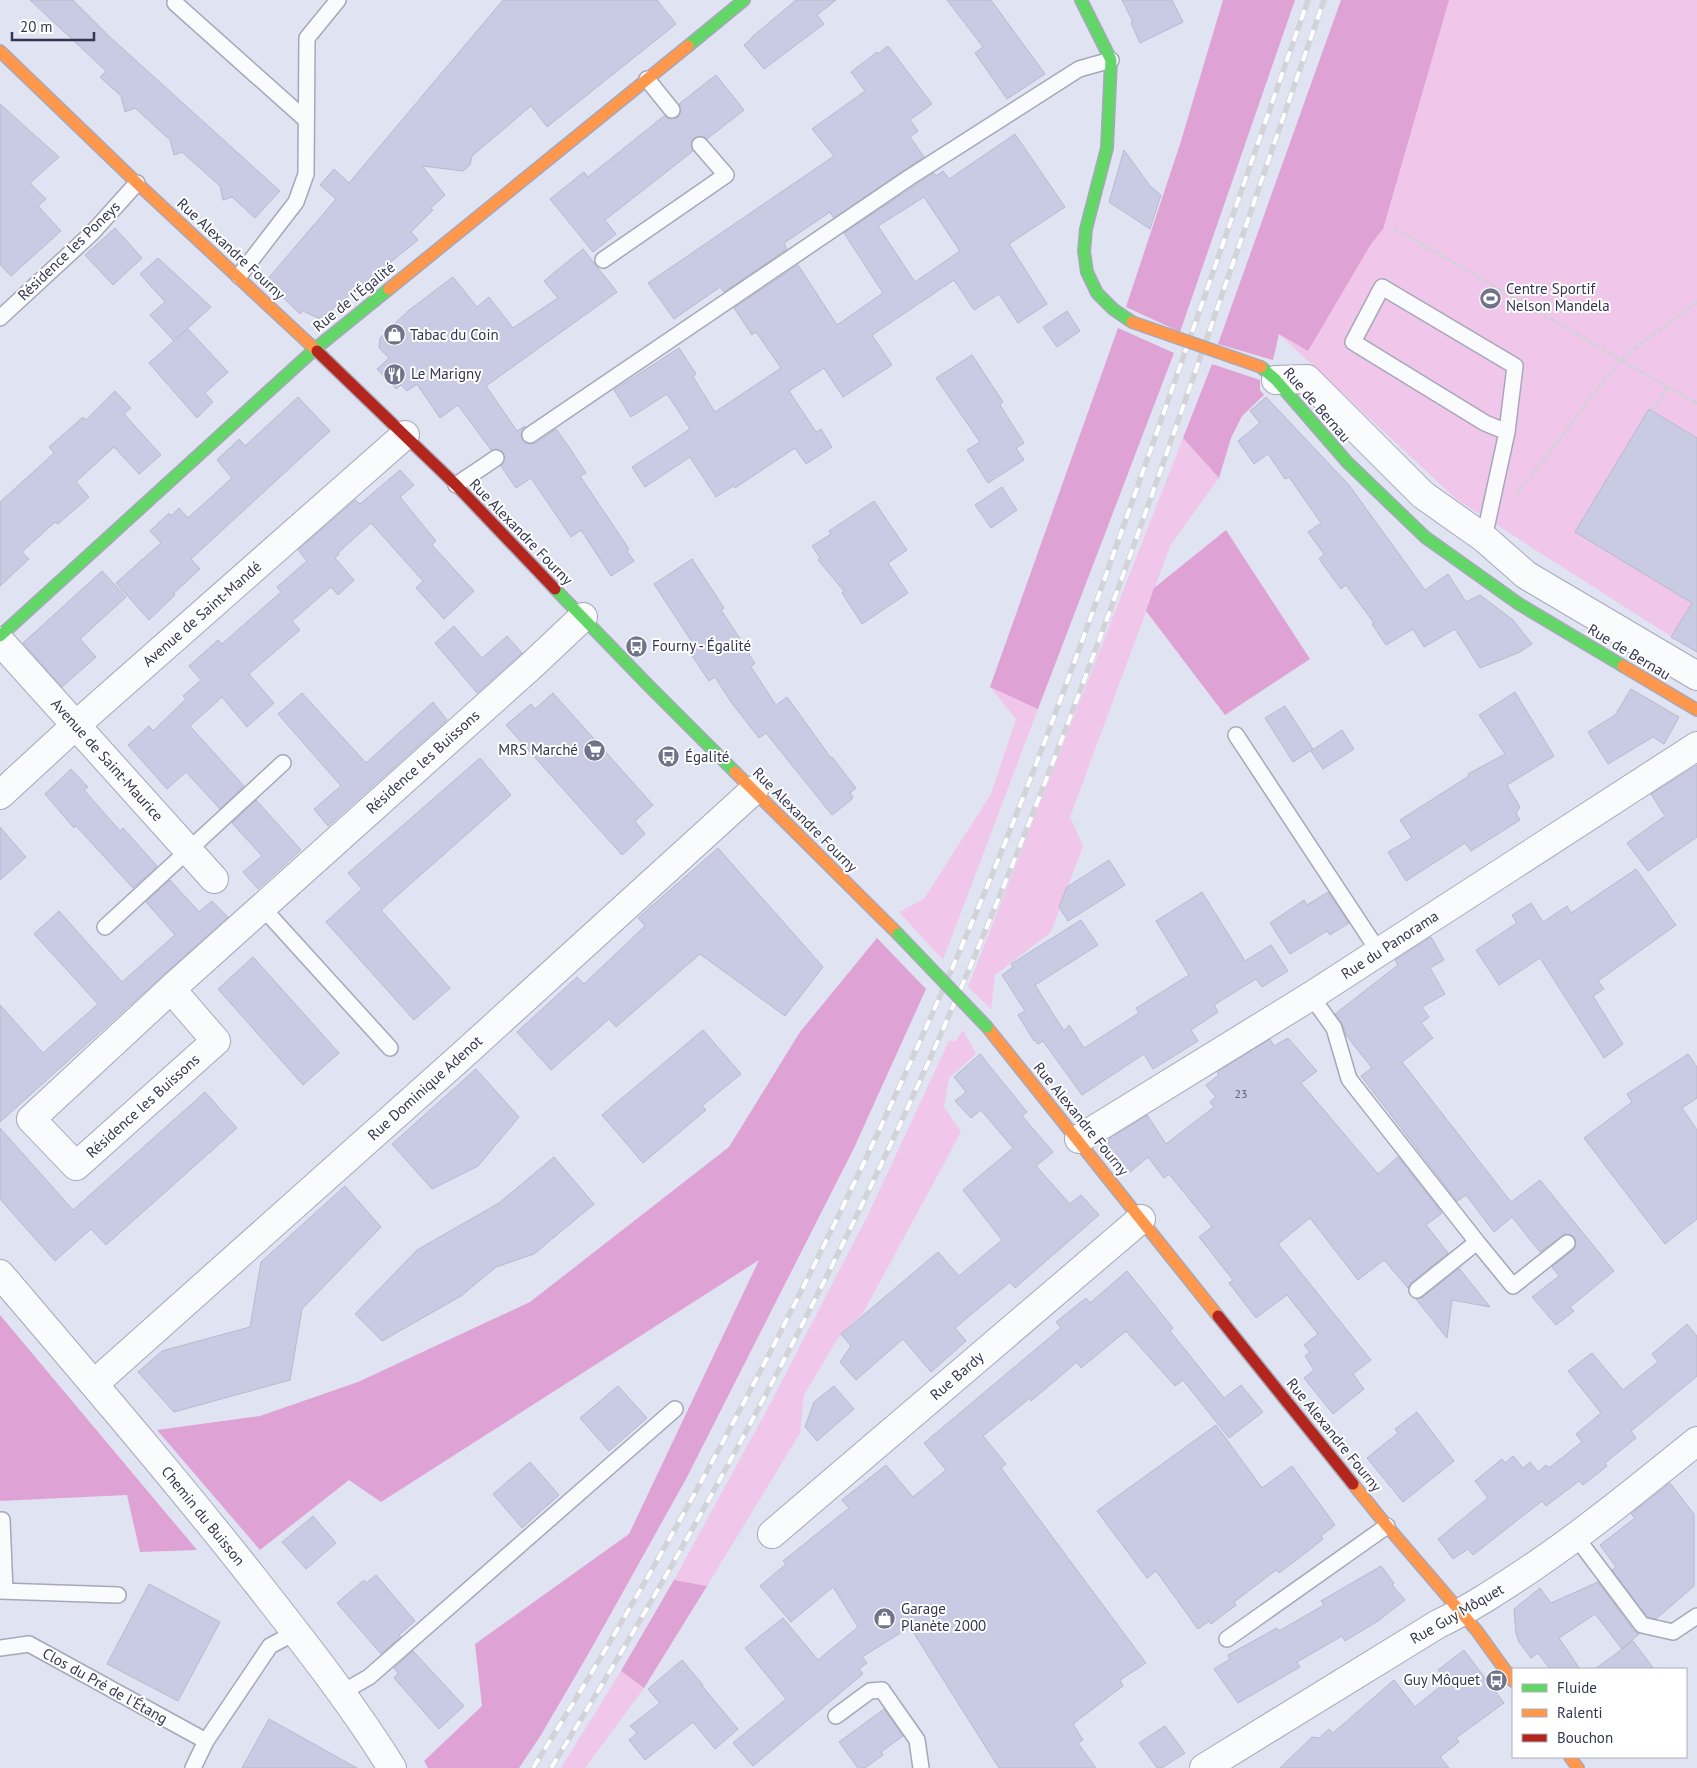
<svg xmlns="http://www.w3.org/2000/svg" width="1697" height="1768" font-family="'PT Sans',sans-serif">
<rect width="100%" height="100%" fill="#e0e3f2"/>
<path fill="#f0c6ea" d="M1379,0H1697V653L1456,499L1279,334Z
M1183,438L1219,478L1171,544L1070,817L1083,846L1051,932L995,975L991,1009L968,987Z
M990,687L1038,709L943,960L899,912L924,899L991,794L1016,719Z
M963,1030L976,1054L949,1078L944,1107L961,1132L863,1313L838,1338L804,1395L800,1433L707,1586L674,1580L769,1406L868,1215L949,1041H956Z
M621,1671L644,1688L585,1768H561Z"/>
<path fill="#dea3d4" d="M1223,0H1295L1180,332L1126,307L1181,141Z
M1341,0H1449L1383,229L1371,244L1308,351L1279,334L1273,360L1218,344Z
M1118,328L1174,353L1038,709L990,687Z
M1212,364L1260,380V390L1264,395L1242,416L1231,438L1219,478L1183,438Z
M1226,530L1310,659L1225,715L1146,611L1154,588Z
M877,938L926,989L854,1148L686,1479L590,1651L541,1735L519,1768H428L424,1761L482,1706L475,1644L629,1534L759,1260L381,1502L349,1480L260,1550L157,1430L260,1416L358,1382L530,1302L729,1147L800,1032Z
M0,1315L197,1550L140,1552L127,1495L0,1501Z
M674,1580L707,1586L644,1688L621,1671Z"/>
<path fill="#c8cbe3" stroke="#b7bacd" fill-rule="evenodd" d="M30,0H73L111,38L280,191L255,218L232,197L223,200L220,186L182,152L174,155L170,140L135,108L125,112L121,96L100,77L106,71Z
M503,0H657L676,24L547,127L531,106L472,156L470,165L463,171L422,166L445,195L431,208L433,210L411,232L418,240L320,319L303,311L300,314L266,281L336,199L320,185L334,169L349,183Z
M796,0H836L817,15L824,24L764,69L744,45L752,38V37Z
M947,0H991L1045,74L1007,99L975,53L983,47Z
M1122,0H1172L1183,22L1140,43L1131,23L1133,22Z
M888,46L932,104L910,120L918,131L910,137L924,157L834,218L830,212L784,243L787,249L724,292L720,287L674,319L648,283L834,156L812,129L865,91L851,72L877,52L878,54Z
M716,75L744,110L707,139L703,136L694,138L691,142L693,151L605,220L616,234L593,252L550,199L584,172L588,177L664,116L669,119L677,118L681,113L679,104Z
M0,104L59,157L30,183L46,199L38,206L61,231L11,276L0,265Z
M1015,134L1065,207L1009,244L1047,304L1018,323L999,294L974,310L954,280L872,335L892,365L843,397L824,368L789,391L816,432L821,429L832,447L806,464L795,448L735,488L733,486L716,497L690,457L645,487L632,467L690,429L667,394L631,417L614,390L679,348L696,374L693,377L715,412L781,368L756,332L752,335L734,308L798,265L837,325L883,293L844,233L934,173L936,176L943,171L949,179ZM924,197L960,251L915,282L878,226Z
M1124,150L1150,186L1161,195L1150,229L1109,202Z
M115,228L142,258L113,285L85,255Z
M583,249L617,292L486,386L517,431L525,426L521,435L526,443L530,444L536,443L556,429L571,450L586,473L580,476L629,549L627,551L634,561L611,576L581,530L571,537L531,478L516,488L501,466L505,458L503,452L496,449L491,450L458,405L440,418L417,384L407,391L401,385L396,389L377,369L389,358L379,348L380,338L408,311L453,277L477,307L489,297L513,328L558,298L544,281Z
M158,258L211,307L176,339L188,329L228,372L205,393L213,402L197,418L149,363L174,341L150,315L165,302L140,274Z
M1067,311L1080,331L1057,347L1043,327Z
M972,355L1003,402L1000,405L1024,443L1016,448L1024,460L988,483L967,450L980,442L936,378Z
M115,391L131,408L124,414L161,455L139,474L114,447L76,482L89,497L58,524L55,522L22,552L29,559L0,586V502L54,453L49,447L83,417L86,420Z
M298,397L330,431L191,559L200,569L173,594L175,595L149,620L116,583L161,543L150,531L169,513L171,516L179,508L188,518L232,478L217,460L239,439L245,446Z
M1266,397L1349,485L1425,590L1448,574L1466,602L1480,595L1513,620L1532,644L1520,652L1480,668L1455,629L1424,647L1413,629L1386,645L1372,624L1374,623L1346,585L1341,589L1319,559L1324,554L1308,532L1321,523L1289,477L1285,479L1268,454L1254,464L1238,441L1260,423L1250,411Z
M1649,409L1697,438V652L1671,637L1692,603L1575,532Z
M400,470L414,485L400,497L436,541L432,545L474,591L444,619L416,588L423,581L371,523L338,553L339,554L335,558L354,580L338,595L331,587L292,621L300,630L249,674L274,703L247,727L222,697L190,726L244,786L220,809L186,772L167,789L128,745L149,726L153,731L186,699L183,696L201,680L189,666L218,640L222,644L281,592L277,587L307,561L298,550L355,500L360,504Z
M1002,487L1017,510L991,528L975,505Z
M874,501L907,550L888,563L908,593L862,624L842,593L844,591L818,560L820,558L812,546L831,534L829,531Z
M692,559L724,608L721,610L750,654L749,655L755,663L751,667L776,705L787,697L831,758L832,757L856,788L850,793L853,797L851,800L832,815L766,733L759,738L731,702L715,677L709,681L686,647L692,642L654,584Z
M102,571L126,597L80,639L96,657L62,687L23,643Z
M454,626L482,658L507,636L522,653L477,693L435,643Z
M1631,689L1679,717L1664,744L1653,737L1608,764L1588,732L1615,715Z
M1515,692L1554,756L1507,785L1520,807L1516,813L1520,820L1471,851L1465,843L1406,881L1388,852L1412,838L1400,820L1469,776L1468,774L1505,754L1479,715Z
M302,693L366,763L433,702L447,720L328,826L314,809L341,786L278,714Z
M553,693L653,805L635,821L645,834L622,855L506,725L531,704L535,709Z
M1285,706L1313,749L1293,762L1265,718Z
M1342,730L1354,749L1323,769L1311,751Z
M480,758L511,795L381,910L450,988L414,1020L326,922L362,889L348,873Z
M1697,765V837L1648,871L1627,843L1665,816L1651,794Z
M71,769L88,787L84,790L120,831L123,828L157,866L133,888L76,826L74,828L45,794Z
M256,800L301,850L258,889L243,872L262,856L232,823Z
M0,827L26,857L0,880Z
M718,848L823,967L785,1016L700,954L616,1027L609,1019L551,1070L517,1032L577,977L584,984L645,926L638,918Z
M1109,860L1125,885L1068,921L1059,907L1067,887Z
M1636,869L1676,925L1598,981L1604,989L1593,996L1623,1044L1604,1058L1540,958L1499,985L1476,950L1517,923L1512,915L1531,903L1543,922L1567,906L1571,913Z
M170,880L199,912L212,901L228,917L0,1122V1005L43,1053L98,1004L34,934L59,911L122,982L175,935L146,902Z
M1202,892L1245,961L1271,945L1288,971L1262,987L1256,979L1214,1005L1218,1012L1191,1030L1198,1041L1153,1069L1144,1054L1082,1095L1043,1041L1038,1044L1035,1040L1034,1041L1018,1015L1025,1011L1002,975L1013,967L1011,964L1081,920L1098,945L1035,985L1064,1031L1069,1025L1084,1048L1139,1013L1136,1008L1189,975L1156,921Z
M1328,892L1349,923L1330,935L1327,931L1290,954L1270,923L1304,900L1307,905Z
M1431,937L1444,960L1430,968L1445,994L1422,1007L1429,1017L1421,1023L1433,1038L1402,1062L1511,1202L1540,1180L1614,1271L1570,1307L1574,1311L1556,1325L1532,1297L1559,1276L1552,1267L1573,1250L1576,1246L1575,1238L1571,1235L1565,1234L1540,1252L1512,1217L1494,1232L1466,1195L1457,1201L1361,1076L1372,1068L1346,1035L1342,1023L1335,1014L1398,965L1395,960Z
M253,957L339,1053L303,1085L218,989Z
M703,1030L741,1074L702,1106L706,1110L643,1163L602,1115Z
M1288,1038L1317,1071L1301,1083L1378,1174L1398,1157L1442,1213L1426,1225L1448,1253L1411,1283L1408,1288L1384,1260L1358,1280L1310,1218L1278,1244L1371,1360L1353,1374L1364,1389L1333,1414L1304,1378L1314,1370L1305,1356L1310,1352L1304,1345L1318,1334L1287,1295L1256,1318L1229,1283L1233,1280L1199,1237L1212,1227L1169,1174L1164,1178L1148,1157L1129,1173L1108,1146L1109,1139L1147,1115L1166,1144L1214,1107L1210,1102L1216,1097L1206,1085L1219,1075L1217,1072L1270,1039L1274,1046Z
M980,1054L1027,1112L1022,1116L1053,1152L1036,1166L1070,1204L1081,1195L1099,1215L1015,1288L1010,1282L955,1328L966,1341L931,1372L903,1339L856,1380L840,1362L851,1346L841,1334L938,1252L959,1276L1002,1240L963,1190L1013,1148L981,1110L971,1118L955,1101L966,1092L954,1077Z
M1688,1054L1697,1067V1098L1682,1108L1697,1130V1219L1665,1244L1584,1138L1632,1102L1627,1094Z
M476,1069L519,1117L478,1166L432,1189L392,1144Z
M205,1092L237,1128L106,1245L91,1229L55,1261L0,1199V1128L73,1210Z
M554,1157L594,1204L534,1254L496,1267L461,1296L382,1341L355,1314L417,1250L499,1203Z
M345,1186L381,1227L302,1309L290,1380L174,1412L138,1372L162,1351L250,1327L261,1262Z
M1459,1268L1490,1307L1452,1300L1447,1338L1416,1299L1423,1297Z
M1127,1271L1173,1328L1170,1331L1224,1398L1241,1385L1263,1412L1229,1438L1183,1380L1175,1386L1126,1331L1081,1368L1077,1362L1031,1401L1030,1398L983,1436L1006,1464L1001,1468L1146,1663L1120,1680L1123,1686L1073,1724L1083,1740L1078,1743L1096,1768H999L910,1627L862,1657L867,1663L859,1669L863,1674L753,1766L733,1743L786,1699L745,1648L783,1618L818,1660L858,1627L833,1587L791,1622L760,1586L786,1564L783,1561L849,1508L842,1500L886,1465L913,1497L946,1470L924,1443L1061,1328L1056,1322L1086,1298L1090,1303Z
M1687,1324L1697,1336V1376L1631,1431L1636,1438L1605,1463L1607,1466L1583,1485L1579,1481L1546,1506L1542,1501L1473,1555L1468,1549L1453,1559L1438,1539L1488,1498L1475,1481L1502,1459L1505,1463L1513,1456L1523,1468L1530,1462L1538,1472L1546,1465L1549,1468L1582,1442L1576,1434L1601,1413L1568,1371L1592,1353L1623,1390L1658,1362L1652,1354Z
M618,1386L647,1418L609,1451L580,1418Z
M834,1386L854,1409L817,1441L805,1427L814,1402Z
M1417,1412L1454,1461L1403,1502L1367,1458L1398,1433L1395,1429Z
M1216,1425L1262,1488L1292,1466L1335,1525L1321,1536L1323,1539L1299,1558L1279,1573L1276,1570L1234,1602L1236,1605L1211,1624L1209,1621L1198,1629L1156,1571L1147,1578L1097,1511Z
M530,1462L559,1495L522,1528L493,1494Z
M1670,1483L1694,1514V1586L1656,1619L1647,1617L1612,1570L1616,1567L1600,1545L1635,1518L1631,1514Z
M313,1516L336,1543L306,1569L282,1542Z
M1381,1566L1394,1583L1392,1585L1405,1600L1378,1621L1345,1641L1342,1636L1297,1662L1300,1667L1238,1703L1214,1669L1230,1659L1228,1655L1277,1628L1279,1631L1324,1605L1321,1601Z
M376,1575L415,1621L399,1635L401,1637L381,1654L337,1603L364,1580L366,1583Z
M1598,1582L1634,1631L1639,1634L1622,1649L1595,1614L1559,1638L1580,1669H1550L1538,1653L1531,1658L1519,1642L1516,1633L1514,1609L1540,1588L1551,1603Z
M149,1584L220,1622L178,1701L107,1664Z
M1633,1641L1654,1669H1595Z
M1464,1650L1504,1703L1456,1738L1459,1742L1440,1757L1449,1768H1280L1312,1737L1319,1738L1329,1729L1333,1733L1394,1680L1415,1707L1447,1681L1438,1670Z
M413,1651L464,1706L439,1729L394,1678L398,1673L394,1668Z
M682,1660L703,1685L702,1686L738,1729L715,1749L693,1722L645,1760L629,1740L637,1733L630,1726L660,1703L648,1689Z
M884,1709L903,1736L881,1752L883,1755L865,1768H858L839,1742Z
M269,1719L357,1768H242Z
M1165,1726L1185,1753L1162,1768H1157L1139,1743Z"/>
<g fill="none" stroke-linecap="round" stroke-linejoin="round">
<defs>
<path id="lane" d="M175,3L306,120
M647,79L672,110
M603,260L726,175L700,145
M239,276L296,202L306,174L307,38L338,0
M1382,287L1515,366L1507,432L1485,423L1353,342Z
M0,318L92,233L137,183
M530,435L910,177L1079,69L1111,60
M456,485L496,458
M1484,538L1507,432
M1236,735L1379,952
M262,907L390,1048
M105,927L283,763
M1311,996L1334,1028L1349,1079L1477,1242
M1417,1290L1477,1242L1513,1286L1567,1243
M2,1520L5,1591
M1576,1537L1642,1625L1673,1632L1697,1616
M0,1591L118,1595
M1227,1639L1387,1526
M0,1648L29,1644L206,1741
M341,1693L369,1677L675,1409
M836,1716L870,1691L882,1690L917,1740L921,1768
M193,1768L206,1741L270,1646L296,1632"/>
<path id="street" d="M1276,380L1307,379L1423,495L1484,538L1526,575L1697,676
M0,641L214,879
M0,795L76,725L405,435
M171,989L531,666L583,617
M171,989L216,1041L76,1166L31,1119Z
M1079,1139L1311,996L1697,746
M0,1274C86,1375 172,1475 254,1579C302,1640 351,1702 392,1768
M94,1384L465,1053L754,790
M772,1534L1141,1219
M1204,1768L1438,1624C1470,1609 1500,1589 1530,1569C1588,1530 1642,1485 1697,1441"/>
<path id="fast" d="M1081,0L1111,60L1107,148L1086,229L1084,251L1087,272L1097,293L1113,309L1132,322
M688,46L744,0
M1261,367L1276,380L1347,462L1425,537L1519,604L1623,666
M555,589L648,685L735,772
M0,636L315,349L389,289"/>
<path id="slow" d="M0,51L137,183L317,351
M389,289L688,46
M1623,666L1697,710
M735,772L898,934
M987,1027L1218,1316
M1353,1484L1387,1526L1477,1631L1513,1681
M1570,1757L1578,1768"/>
<path id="jam" d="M317,351L456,485L555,589
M1218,1316L1353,1484"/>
</defs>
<use href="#lane" stroke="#a6a8ba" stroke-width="18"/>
<use href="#street" stroke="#a6a8ba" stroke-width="30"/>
<use href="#fast" stroke="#a6a8ba" stroke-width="14"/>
<use href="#slow" stroke="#a6a8ba" stroke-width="14"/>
<use href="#jam" stroke="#a6a8ba" stroke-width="14"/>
<path stroke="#d2d3d8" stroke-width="3" stroke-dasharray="5 2.5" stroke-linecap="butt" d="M1394,228L1697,404
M1653,411L1667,387
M1516,495L1621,359L1697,302"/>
<use href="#lane" stroke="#fafbfd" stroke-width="15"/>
<use href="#street" stroke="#fafbfd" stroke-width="28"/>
<use href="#fast" stroke="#63d668" stroke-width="11"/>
<use href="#slow" stroke="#ff974d" stroke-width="11"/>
<use href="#jam" stroke="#b3261e" stroke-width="11"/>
<defs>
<path id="rail" d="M533,1768C699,1504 841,1227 964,941C1026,798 1079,651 1131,505C1191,337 1249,168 1308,0
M551,1768C715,1504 861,1227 981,941C1110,633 1214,315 1324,0"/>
</defs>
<use href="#rail" stroke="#d2d3d8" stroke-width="5.5"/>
<use href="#rail" stroke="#fff" stroke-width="4" stroke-dasharray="11" stroke-linecap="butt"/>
<defs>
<path id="fast-bridge" d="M898,934L987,1027"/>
<path id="slow-bridge" d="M1132,322L1261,367"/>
</defs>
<use href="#fast-bridge" stroke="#a6a8ba" stroke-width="14" stroke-linecap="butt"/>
<use href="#slow-bridge" stroke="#a6a8ba" stroke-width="14" stroke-linecap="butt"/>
<use href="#fast-bridge" stroke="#63d668" stroke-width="11"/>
<use href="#slow-bridge" stroke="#ff974d" stroke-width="11"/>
</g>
<defs>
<symbol id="stadium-disc" viewBox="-11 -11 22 22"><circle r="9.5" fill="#707389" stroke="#fff"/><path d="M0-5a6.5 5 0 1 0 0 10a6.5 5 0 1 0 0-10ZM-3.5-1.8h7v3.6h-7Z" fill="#fff"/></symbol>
<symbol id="shop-disc" viewBox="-11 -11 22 22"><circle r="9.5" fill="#707389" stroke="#fff"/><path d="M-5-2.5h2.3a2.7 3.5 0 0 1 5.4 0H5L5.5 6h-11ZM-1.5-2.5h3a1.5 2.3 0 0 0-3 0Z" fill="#fff"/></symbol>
<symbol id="restaurant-disc" viewBox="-11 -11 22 22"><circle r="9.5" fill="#707389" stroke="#fff"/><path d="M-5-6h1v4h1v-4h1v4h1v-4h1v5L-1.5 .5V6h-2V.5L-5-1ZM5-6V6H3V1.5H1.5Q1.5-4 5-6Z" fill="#fff"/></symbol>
<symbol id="bus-disc" viewBox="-11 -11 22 22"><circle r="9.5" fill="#707389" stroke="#fff"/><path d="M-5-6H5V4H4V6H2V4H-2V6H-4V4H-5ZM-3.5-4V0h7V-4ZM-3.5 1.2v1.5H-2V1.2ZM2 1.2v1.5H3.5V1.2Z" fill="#fff"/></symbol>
<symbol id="supermarket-disc" viewBox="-11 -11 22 22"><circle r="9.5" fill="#707389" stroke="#fff"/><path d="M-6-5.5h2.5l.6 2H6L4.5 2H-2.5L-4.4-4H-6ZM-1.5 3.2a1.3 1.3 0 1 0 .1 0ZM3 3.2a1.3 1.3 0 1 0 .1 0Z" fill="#fff"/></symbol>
</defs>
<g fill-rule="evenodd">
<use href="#stadium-disc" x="1478" y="286" width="25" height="25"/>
<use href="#shop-disc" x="382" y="322" width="25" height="25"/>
<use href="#restaurant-disc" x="382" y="362" width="25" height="25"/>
<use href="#bus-disc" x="624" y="634" width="25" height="25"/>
<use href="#supermarket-disc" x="582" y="738" width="25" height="25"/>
<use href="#bus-disc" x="656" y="744" width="25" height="25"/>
<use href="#shop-disc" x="872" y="1606" width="25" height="25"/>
<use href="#bus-disc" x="1484" y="1668" width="25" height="25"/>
</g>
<g text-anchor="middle" stroke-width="4" stroke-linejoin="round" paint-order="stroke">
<g font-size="12" fill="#595b76">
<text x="1241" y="1098">23</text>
</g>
<g font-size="15" fill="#343651" stroke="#fff">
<text transform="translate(231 249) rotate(43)" y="5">Rue Alexandre Fourny</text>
<text transform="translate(69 251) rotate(-44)" y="5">Résidence les Poneys</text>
<text transform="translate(354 297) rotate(-39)" y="5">Rue de l'Égalité</text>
<text transform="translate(1317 405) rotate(49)" y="5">Rue de Bernau</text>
<text transform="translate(521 532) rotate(46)" y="5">Rue Alexandre Fourny</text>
<text transform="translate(202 614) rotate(-41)" y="5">Avenue de Saint-Mandé</text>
<text transform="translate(1629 652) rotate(31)" y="5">Rue de Bernau</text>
<text transform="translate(107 760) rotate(48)" y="5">Avenue de Saint-Maurice</text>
<text transform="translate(423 762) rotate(-42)" y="5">Résidence les Buissons</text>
<text transform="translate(805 820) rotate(45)" y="5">Rue Alexandre Fourny</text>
<text transform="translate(1390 945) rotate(-33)" y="5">Rue du Panorama</text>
<text transform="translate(425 1088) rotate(-42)" y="5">Rue Dominique Adenot</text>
<text transform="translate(143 1106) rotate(-42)" y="5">Résidence les Buissons</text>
<text transform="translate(1081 1119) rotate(51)" y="5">Rue Alexandre Fourny</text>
<text transform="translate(957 1376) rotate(-41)" y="5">Rue Bardy</text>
<text transform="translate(1334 1435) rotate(51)" y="5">Rue Alexandre Fourny</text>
<text transform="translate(203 1516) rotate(51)" y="5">Chemin du Buisson</text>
<text transform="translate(1457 1614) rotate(-30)" y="5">Rue Guy Môquet</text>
<text transform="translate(105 1686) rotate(29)" y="5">Clos du Pré de l'Étang</text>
</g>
<g font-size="15" fill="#343651" stroke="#fff" text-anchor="start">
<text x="1506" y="294">Centre Sportif<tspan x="1506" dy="17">Nelson Mandela</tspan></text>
<text x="410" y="340">Tabac du Coin</text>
<text x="411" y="379">Le Marigny</text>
<text x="652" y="651">Fourny - Égalité</text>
<text x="578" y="755" text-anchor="end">MRS Marché</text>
<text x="685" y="762">Égalité</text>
<text x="901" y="1614">Garage<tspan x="901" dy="17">Planète 2000</tspan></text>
<text x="1480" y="1685" text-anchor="end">Guy Môquet</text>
</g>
</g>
<rect x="1512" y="1668" width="175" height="90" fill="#ffffff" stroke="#aeafb9"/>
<rect x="1522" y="1684" width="25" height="8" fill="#63d668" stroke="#aeafb9"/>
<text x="1557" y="1693" font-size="15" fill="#343651">Fluide</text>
<rect x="1522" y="1709" width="25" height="8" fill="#ff974d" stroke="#aeafb9"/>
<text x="1557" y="1718" font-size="15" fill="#343651">Ralenti</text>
<rect x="1522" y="1734" width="25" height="8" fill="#b3261e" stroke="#aeafb9"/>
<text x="1557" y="1743" font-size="15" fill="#343651">Bouchon</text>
<path d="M12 32v8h82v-8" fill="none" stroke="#343651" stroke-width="2.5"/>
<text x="20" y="32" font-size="15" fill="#343651" stroke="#ffffff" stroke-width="4" paint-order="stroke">20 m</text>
</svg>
